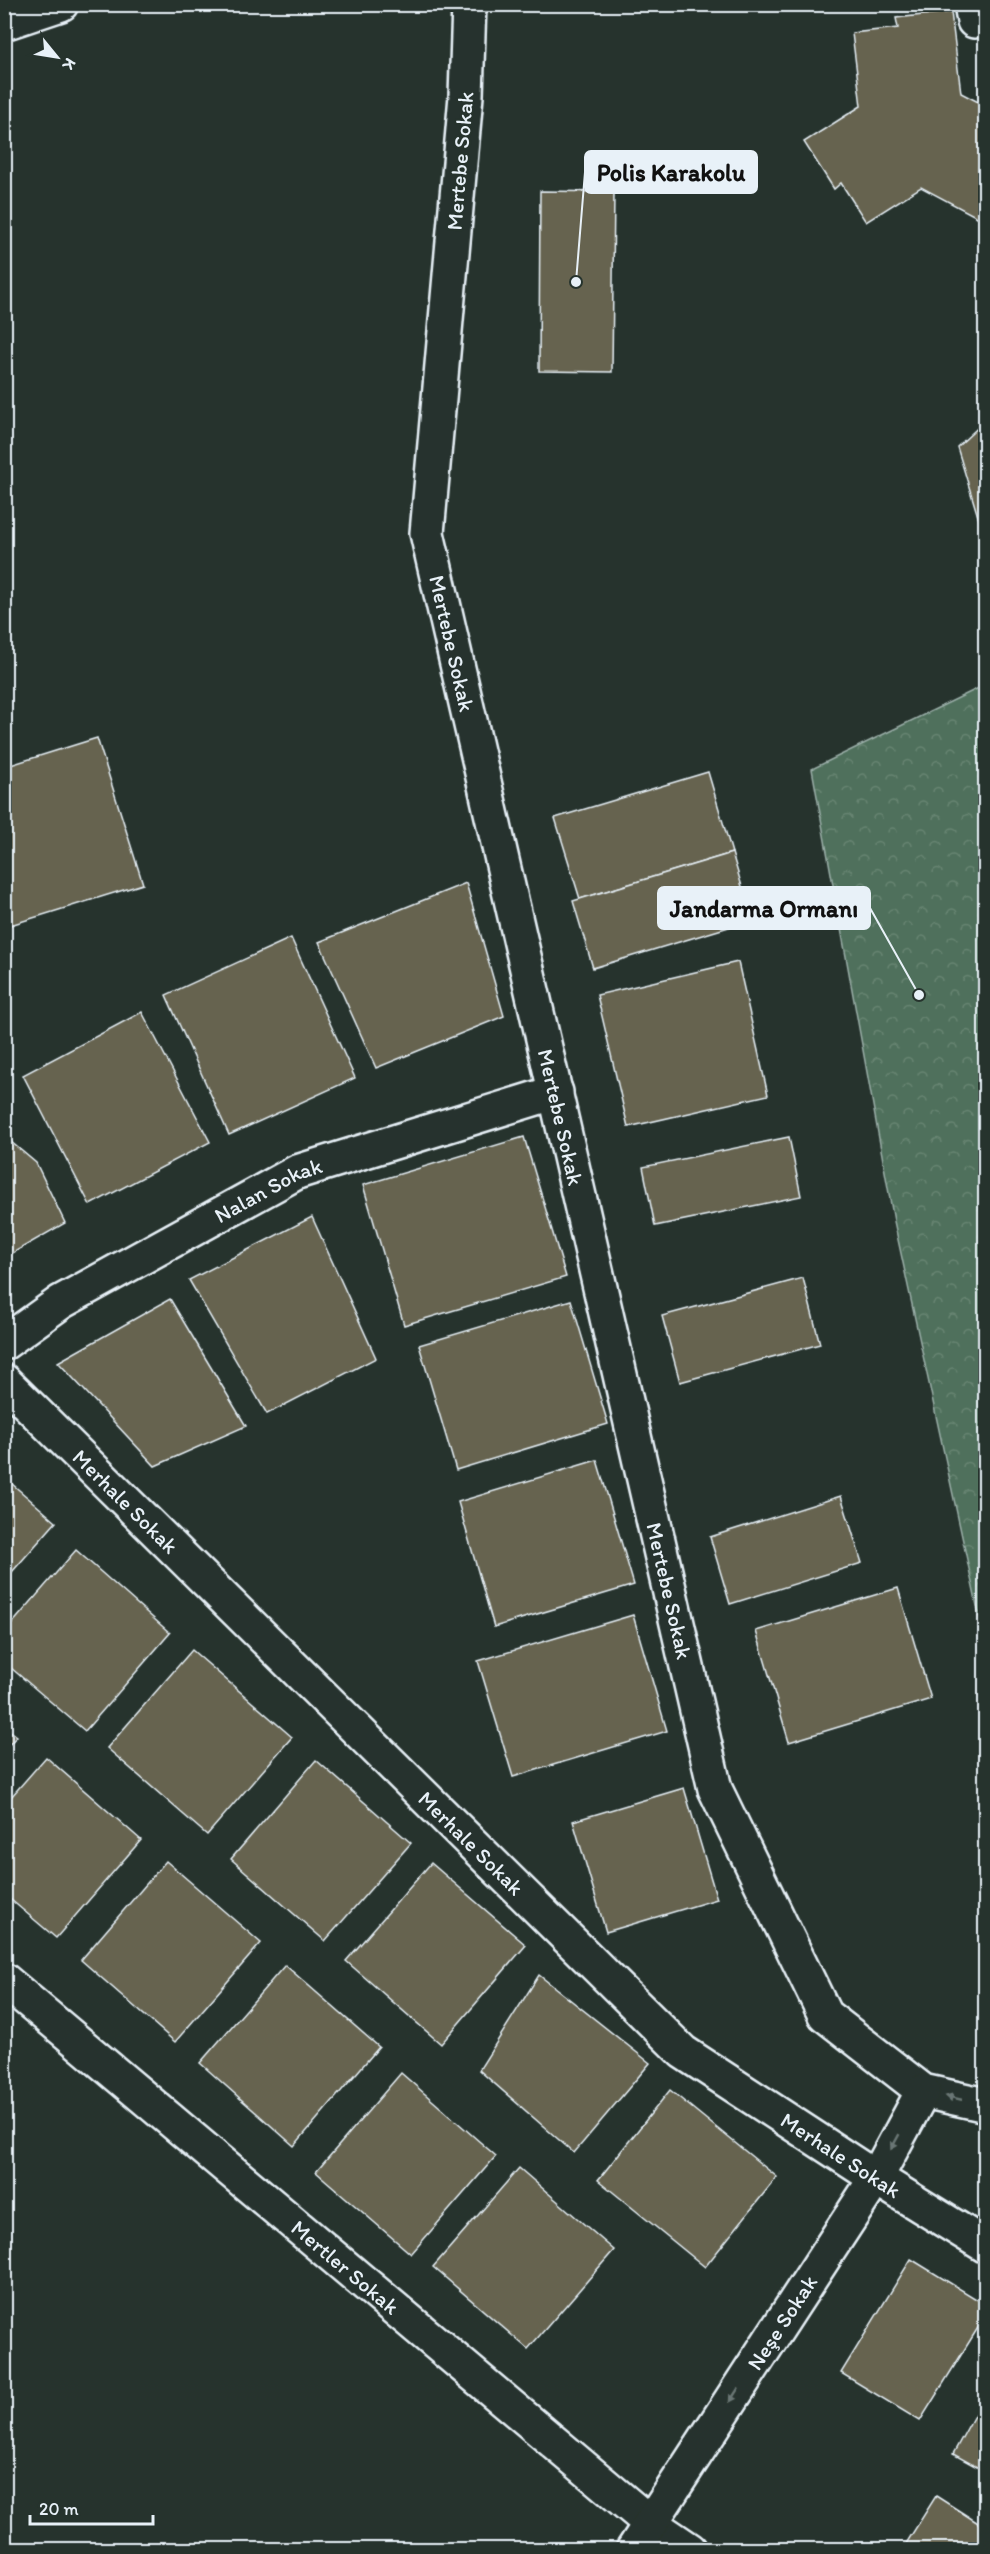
<svg xmlns="http://www.w3.org/2000/svg" width="990" height="2554" viewBox="0 0 990 2554" font-family="Itim,sans-serif">
<style>
.forest{fill:url(#forest-crowns);stroke:#9cb0aa;stroke-width:1.5}
.building{fill:#666450;stroke:#e8f1f8;stroke-width:1.5}
.lines{fill:none;stroke-linecap:round;stroke-linejoin:round}
.minor-casing{stroke:#e8f1f8;stroke-width:38}
.major-casing{stroke:#e8f1f8;stroke-width:38}
.minor{stroke:#26332d;stroke-width:33}
.major{stroke:#26332d;stroke-width:33}
.oneway{fill:#6a7674}
.labels{text-anchor:middle;dominant-baseline:central;stroke-width:4.5;stroke-linejoin:round;paint-order:stroke}
.street-label{font-size:22px;fill:#e8f1f8;stroke:#26332d}
.leader{fill:none;stroke:#e8f1f8;stroke-width:2}
.callout-dot{fill:#e8f1f8;stroke:#26332d;stroke-width:2}
.callout{fill:#e8f1f8;stroke:#e8f1f8;stroke-width:2}
.callout-label{font-size:24px;text-anchor:middle;font-weight:bold;fill:#111}
</style>
<defs>
<pattern id="forest-crowns" width="20" height="18" patternUnits="userSpaceOnUse" patternTransform="scale(1.5)"><rect width="20" height="18" fill="#4f705b"/><path d="M2 6a3 3 0 1 1 6 0M12 15a3 3 0 1 1 6 0" fill="none" stroke="#688573"/></pattern>
</defs>
<rect width="100%" height="100%" fill="#26332d"/>
<filter id="ink" filterUnits="userSpaceOnUse"><feTurbulence type="fractalNoise" baseFrequency=".0167" numOctaves="2"/><feDisplacementMap in="SourceGraphic" scale="12" xChannelSelector="R" yChannelSelector="G"/><feConvolveMatrix kernelMatrix="1 2 1 2 8 2 1 2 1" color-interpolation-filters="sRGB"/></filter>
<g filter="url(#ink)">
<path class="forest" d="M985 685V1643L894 1221 812 769Z"/>
<g class="building">
<path d="M951 12 961 93 986 106V207L979 218 921 187 866 222 841 183 834 189 804 142 861 106 852 33 898 28 896 18Z"/>
<path d="M540 191 614 192 612 372 539 371Z"/>
<path d="M986 420V543L957 447Z"/>
<path d="M97 738 143 884 4 927V767Z"/>
<path d="M708 772 732 853 580 899 555 818Z"/>
<path d="M732 853 752 920 593 968 573 901Z"/>
<path d="M466 883 504 1016 376 1068 319 942Z"/>
<path d="M291 938 355 1078 229 1135 166 995Z"/>
<path d="M738 962 768 1095 628 1127 597 995Z"/>
<path d="M142 1012 210 1142 90 1205 23 1075Z"/>
<path d="M4 1136 36 1163 65 1223 4 1258Z"/>
<path d="M524 1137 566 1277 404 1325 363 1185Z"/>
<path d="M789 1137 801 1196 655 1226 643 1167Z"/>
<path d="M312 1217 376 1358 267 1414 189 1280Z"/>
<path d="M803 1278 820 1344 680 1382 662 1316Z"/>
<path d="M170 1299 246 1426 155 1466 58 1362Z"/>
<path d="M571 1300 608 1424 456 1470 419 1345Z"/>
<path d="M597 1460 634 1585 494 1627 458 1502Z"/>
<path d="M4 1477 56 1522 4 1581Z"/>
<path d="M841 1496 862 1563 730 1604 710 1537Z"/>
<path d="M76 1550 170 1633 85 1731 4 1662V1633Z"/>
<path d="M898 1588 931 1699 789 1742 756 1631Z"/>
<path d="M633 1615 667 1731 513 1777 478 1661Z"/>
<path d="M192 1650 292 1737 207 1835 107 1748Z"/>
<path d="M4 1726 17 1736 4 1750Z"/>
<path d="M46 1757 141 1840 56 1938 4 1894V1805Z"/>
<path d="M316 1760 411 1843 325 1941 231 1859Z"/>
<path d="M684 1788 717 1899 606 1932 573 1821Z"/>
<path d="M166 1861 261 1943 175 2042 81 1960Z"/>
<path d="M431 1863 526 1945 441 2044 346 1961Z"/>
<path d="M285 1965 379 2047 294 2146 200 2063Z"/>
<path d="M539 1975 650 2063 574 2153 479 2070Z"/>
<path d="M401 2073 496 2156 411 2254 316 2172Z"/>
<path d="M670 2090 777 2177 705 2267 598 2180Z"/>
<path d="M519 2168 614 2250 528 2349 433 2267Z"/>
<path d="M911 2259 986 2305V2315L920 2421 841 2373Z"/>
<path d="M986 2394V2472L953 2454Z"/>
<path d="M936 2496 986 2528V2550H902Z"/>
</g>
<g class="lines">
<defs>
<g id="minor">
<path id="s1" d="M469 4 466 96 427 533 715 1789 825 2015 923 2091 986 2105"/>
<path d="M971 4 974 21"/>
<path id="s2" d="M4 1343 61 1302 297 1172 556 1092"/>
<path id="s3" d="M4 1381 683 2052 876 2178 986 2246"/>
<path id="s4" d="M4 1980 650 2523 690 2550"/>
<path id="s5" d="M633 2550 876 2178 923 2091"/>
</g>
<path id="major" d="M4 23 61 4"/>
</defs>
<use href="#minor" class="minor-casing"/>
<use href="#major" class="major-casing"/>
<use href="#minor" class="minor"/>
<use href="#major" class="major"/>
</g>
<defs><path id="oneway-solid" d="M-6-.8H1V-3.2L6.5 0L1 3.2V.8H-6Z" transform="scale(1.5)"/></defs>
<g class="oneway">
<use href="#oneway-solid" transform="translate(954 2098) rotate(-167)"/>
<use href="#oneway-solid" transform="translate(895 2142) rotate(119)"/>
<use href="#oneway-solid" transform="translate(734 2395) rotate(123)"/>
</g>
</g>
<g class="labels">
<g class="street-label">
<text transform="translate(460 161) rotate(-85)">Mertebe Sokak</text>
<text stroke="none"><textPath href="#s1" startOffset="644">Mertebe Sokak</textPath></text>
<text stroke="none"><textPath href="#s1" startOffset="1130">Mertebe Sokak</textPath></text>
<text stroke="none"><textPath href="#s2" startOffset="306">Nalan Sokak</textPath></text>
<text stroke="none"><textPath href="#s3" startOffset="171">Merhale Sokak</textPath></text>
<text stroke="none"><textPath href="#s1" startOffset="1616">Mertebe Sokak</textPath></text>
<text stroke="none"><textPath href="#s3" startOffset="657">Merhale Sokak</textPath></text>
<text stroke="none"><textPath href="#s3" startOffset="1143">Merhale Sokak</textPath></text>
<text stroke="none"><textPath href="#s4" startOffset="446">Mertler Sokak</textPath></text>
<text stroke="none"><textPath href="#s5" startOffset="272">Neşe Sokak</textPath></text>
</g>
</g>
<path class="leader" d="M576 282L585 172M919 995L870 908"/>
<g class="callout-dot">
<circle cx="576" cy="282" r="6"/>
<circle cx="919" cy="995" r="6"/>
</g>
<g class="callout">
<rect x="585" y="151" width="172" height="42" rx="6"/>
<rect x="658" y="887" width="212" height="42" rx="6"/>
</g>
<g class="callout-label">
<text x="671" y="181">Polis Karakolu</text>
<text x="764" y="917">Jandarma Ormanı</text>
</g>
<rect width="990" height="2554" fill="none" stroke="#26332d" stroke-width="24"/>
<rect x="12" y="12" width="966" height="2530" fill="none" stroke="#e8f1f8" stroke-width="2" filter="url(#ink)"/>
<g transform="translate(57 57) rotate(120)" stroke="#26332d" stroke-width="4.5" paint-order="stroke">
<path d="M0-4.5L10 22L0 15L-10 22Z" fill="#e8f1f8"/>
<text y="-9" font-size="16" font-weight="bold" text-anchor="middle" fill="#e8f1f8">K</text>
</g>
<path d="M30 2515v9h123v-9" fill="none" stroke="#e8f1f8" stroke-width="3"/>
<text x="39" y="2515" font-size="18" fill="#e8f1f8" stroke="#26332d" stroke-width="4.5" paint-order="stroke">20 m</text>
</svg>
